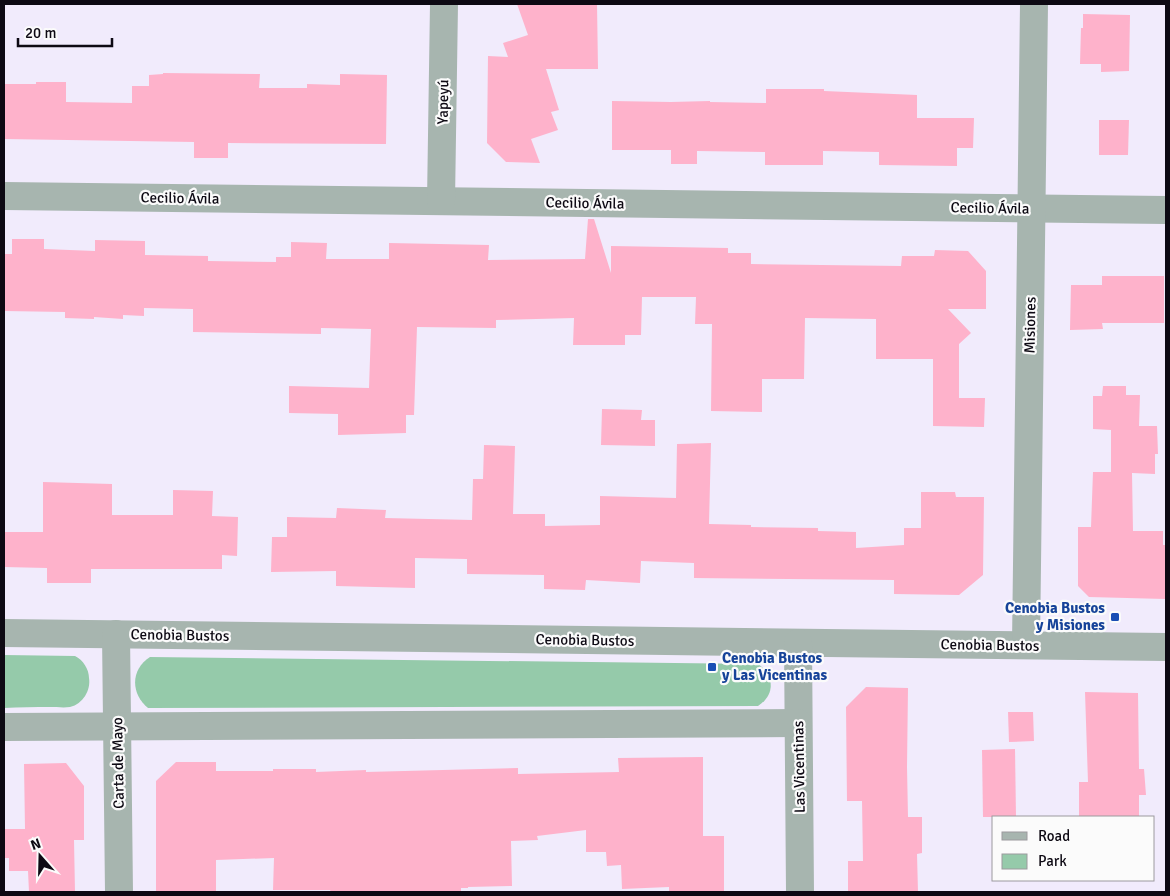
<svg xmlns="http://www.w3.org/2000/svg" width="1170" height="896" viewBox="0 0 1170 896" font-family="Signika,sans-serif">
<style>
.green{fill:#95caaa}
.building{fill:#feb2cb}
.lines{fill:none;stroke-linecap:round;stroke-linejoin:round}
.minor{stroke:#a7b5af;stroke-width:28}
.transit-dot{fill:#1a4fb4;stroke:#fbfbfb;stroke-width:2}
.labels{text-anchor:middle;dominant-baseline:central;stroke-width:4.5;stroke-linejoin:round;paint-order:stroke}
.street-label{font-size:15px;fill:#0d0913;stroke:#fbfbfb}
.transit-label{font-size:15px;font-weight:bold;fill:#164399;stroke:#fbfbfb;text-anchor:end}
</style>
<rect width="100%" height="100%" fill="#f1ebfc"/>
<g class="green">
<path d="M4 655 75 656C83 660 89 669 89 678 91 690 83 704 70 707 64 708 56 707 50 707 35 707 19 707 4 708Z"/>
<path d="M150 657 758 664C775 676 775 695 758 706L148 708C130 693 131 669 150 657Z"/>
</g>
<g class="building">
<path d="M517 4H597L598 69H546L559 110 551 112 558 130 531 139 540 163 506 162 487 143 488 56 508 57 503 43 528 35Z"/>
<path d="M1083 14 1130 15 1129 71 1101 72V64H1080L1081 28H1083Z"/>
<path d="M163 73 260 74 259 88H307V84L340 85V74L387 75 386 144 228 143V158H194V142L4 139V84H36V82H66V102L132 103V86H149V75L163 74Z"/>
<path d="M766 89H824V91L917 95V118H974L973 148H957V166L879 165V152L823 151V165H765V152L697 151V164H671V150H612V101L671 102 710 101V102L766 103Z"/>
<path d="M1099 120H1129L1128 155H1099Z"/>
<path d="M588 219H594L611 273V246L728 248V253H751V264L901 266 902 256H934L935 250 968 251 986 271V309H948L971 333 959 344V398H985L984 427 933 426V359H876V319L805 318 804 379H762V412L711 411 712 324H695L696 297H642L641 335H625V345H573L574 318 496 320V328L417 327 414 415H406V433L338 435V414L289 413V386L369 388 371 329 321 328V334L193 332V309L144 308V316L123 315V319L94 317V319L65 318V312L4 311V254H12V239H44V249L95 251V240L145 241V255L208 256V261L276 262V257H291V242L327 243 326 259H389V243L489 245 488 260 585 259Z"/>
<path d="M1102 276H1164V323H1102L1103 329 1070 330 1071 285H1102Z"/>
<path d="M1103 386H1126V395H1140L1139 426H1157L1158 454H1155V474L1132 473 1133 531H1163V545H1166L1165 599 1089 597 1078 586V527H1091L1093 472H1111V430L1093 429V396H1102Z"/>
<path d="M602 409 642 410 641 420H655V446L601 445Z"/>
<path d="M711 443 709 524 751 525V527L818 528V531L856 532V548L904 545V528H921V492H955L956 497H984L983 575 959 595 894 594V580L694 578V563L641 561 640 583 586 580 585 590 544 589V575L467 574V559L415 558V588L336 586V571L271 572 272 537H287V517L336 518 337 508 386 510 385 518 472 520 473 479H483L484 445 515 446 513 514H545V526L600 525V496L676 498 677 444Z"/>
<path d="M43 482 112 484V515H173V490L213 491 212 516 238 517 237 556 222 555V569H91V583H47V568L4 567V532H43Z"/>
<path d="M866 687 908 688 907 767 908 817H922V853L917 854 918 892H848V861H863L862 801H847L846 707Z"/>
<path d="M1085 692 1138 693 1139 769H1144L1146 795H1139V817H1079V782H1088Z"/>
<path d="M1008 712H1033L1034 741 1009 742Z"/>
<path d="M1015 749 1016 817H983L982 750Z"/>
<path d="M703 757V836H724V892H669V887L622 889 621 865 607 866 606 852H586V830L537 836 538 840 511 841 512 886 468 887V888H461V892H331L330 890H273L274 858 216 860V892H156V781L176 762H216V771H273V769H316V772L366 770V772L518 768V774L619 772 618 758Z"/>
<path d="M66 763 84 786V840H74L75 892H29L28 871H9V858H4V829H25L24 764Z"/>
</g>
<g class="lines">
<g class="minor">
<path d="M4 196 1166 210"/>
<path d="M441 201 444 4"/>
<path d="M4 633 1166 647"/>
<path d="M116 634 119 892"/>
<path d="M798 643 800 892"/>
<path d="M1026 645 1034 4"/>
<path d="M4 727 798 723"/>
</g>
</g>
<g class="transit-dot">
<rect x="1110" y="612" width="10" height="10" rx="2.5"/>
<rect x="707" y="662" width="10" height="10" rx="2.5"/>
</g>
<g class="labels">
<g class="street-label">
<text transform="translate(443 102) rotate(-89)">Yapeyú</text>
<text transform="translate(180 198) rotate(1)">Cecilio Ávila</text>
<text transform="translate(585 203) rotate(1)">Cecilio Ávila</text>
<text transform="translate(990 208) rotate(1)">Cecilio Ávila</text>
<text transform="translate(1030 325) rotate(-89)">Misiones</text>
<text transform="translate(180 635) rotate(1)">Cenobia Bustos</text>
<text transform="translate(585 640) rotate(1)">Cenobia Bustos</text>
<text transform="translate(990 645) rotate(1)">Cenobia Bustos</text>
<text transform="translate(118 763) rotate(-91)">Carta de Mayo</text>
<text transform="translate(799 767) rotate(-91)">Las Vicentinas</text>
</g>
<g class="transit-label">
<text x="1105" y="608">Cenobia Bustos<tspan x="1105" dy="17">y Misiones</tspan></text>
<text x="722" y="658" text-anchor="start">Cenobia Bustos<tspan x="722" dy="17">y Las Vicentinas</tspan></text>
</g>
</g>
<rect width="1170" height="896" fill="none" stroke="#0d0913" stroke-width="10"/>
<rect x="992" y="816" width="162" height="65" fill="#fbfbfb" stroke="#9c9a9e"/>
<rect x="1002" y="832" width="25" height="8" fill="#a7b5af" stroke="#9c9a9e"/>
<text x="1038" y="841" font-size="15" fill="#0d0913">Road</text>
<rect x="1002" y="854" width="25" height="15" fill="#95caaa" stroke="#9c9a9e"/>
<text x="1038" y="866" font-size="15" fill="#0d0913">Park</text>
<g transform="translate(40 856) rotate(340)" stroke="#fbfbfb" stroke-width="4" paint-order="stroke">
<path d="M0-4L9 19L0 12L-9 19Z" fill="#0d0913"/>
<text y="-8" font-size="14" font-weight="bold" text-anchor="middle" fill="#0d0913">N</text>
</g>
<path d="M18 38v8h94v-8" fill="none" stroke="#0d0913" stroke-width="2.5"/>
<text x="25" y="38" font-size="15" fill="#0d0913" stroke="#fbfbfb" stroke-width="4" paint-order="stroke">20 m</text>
</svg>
